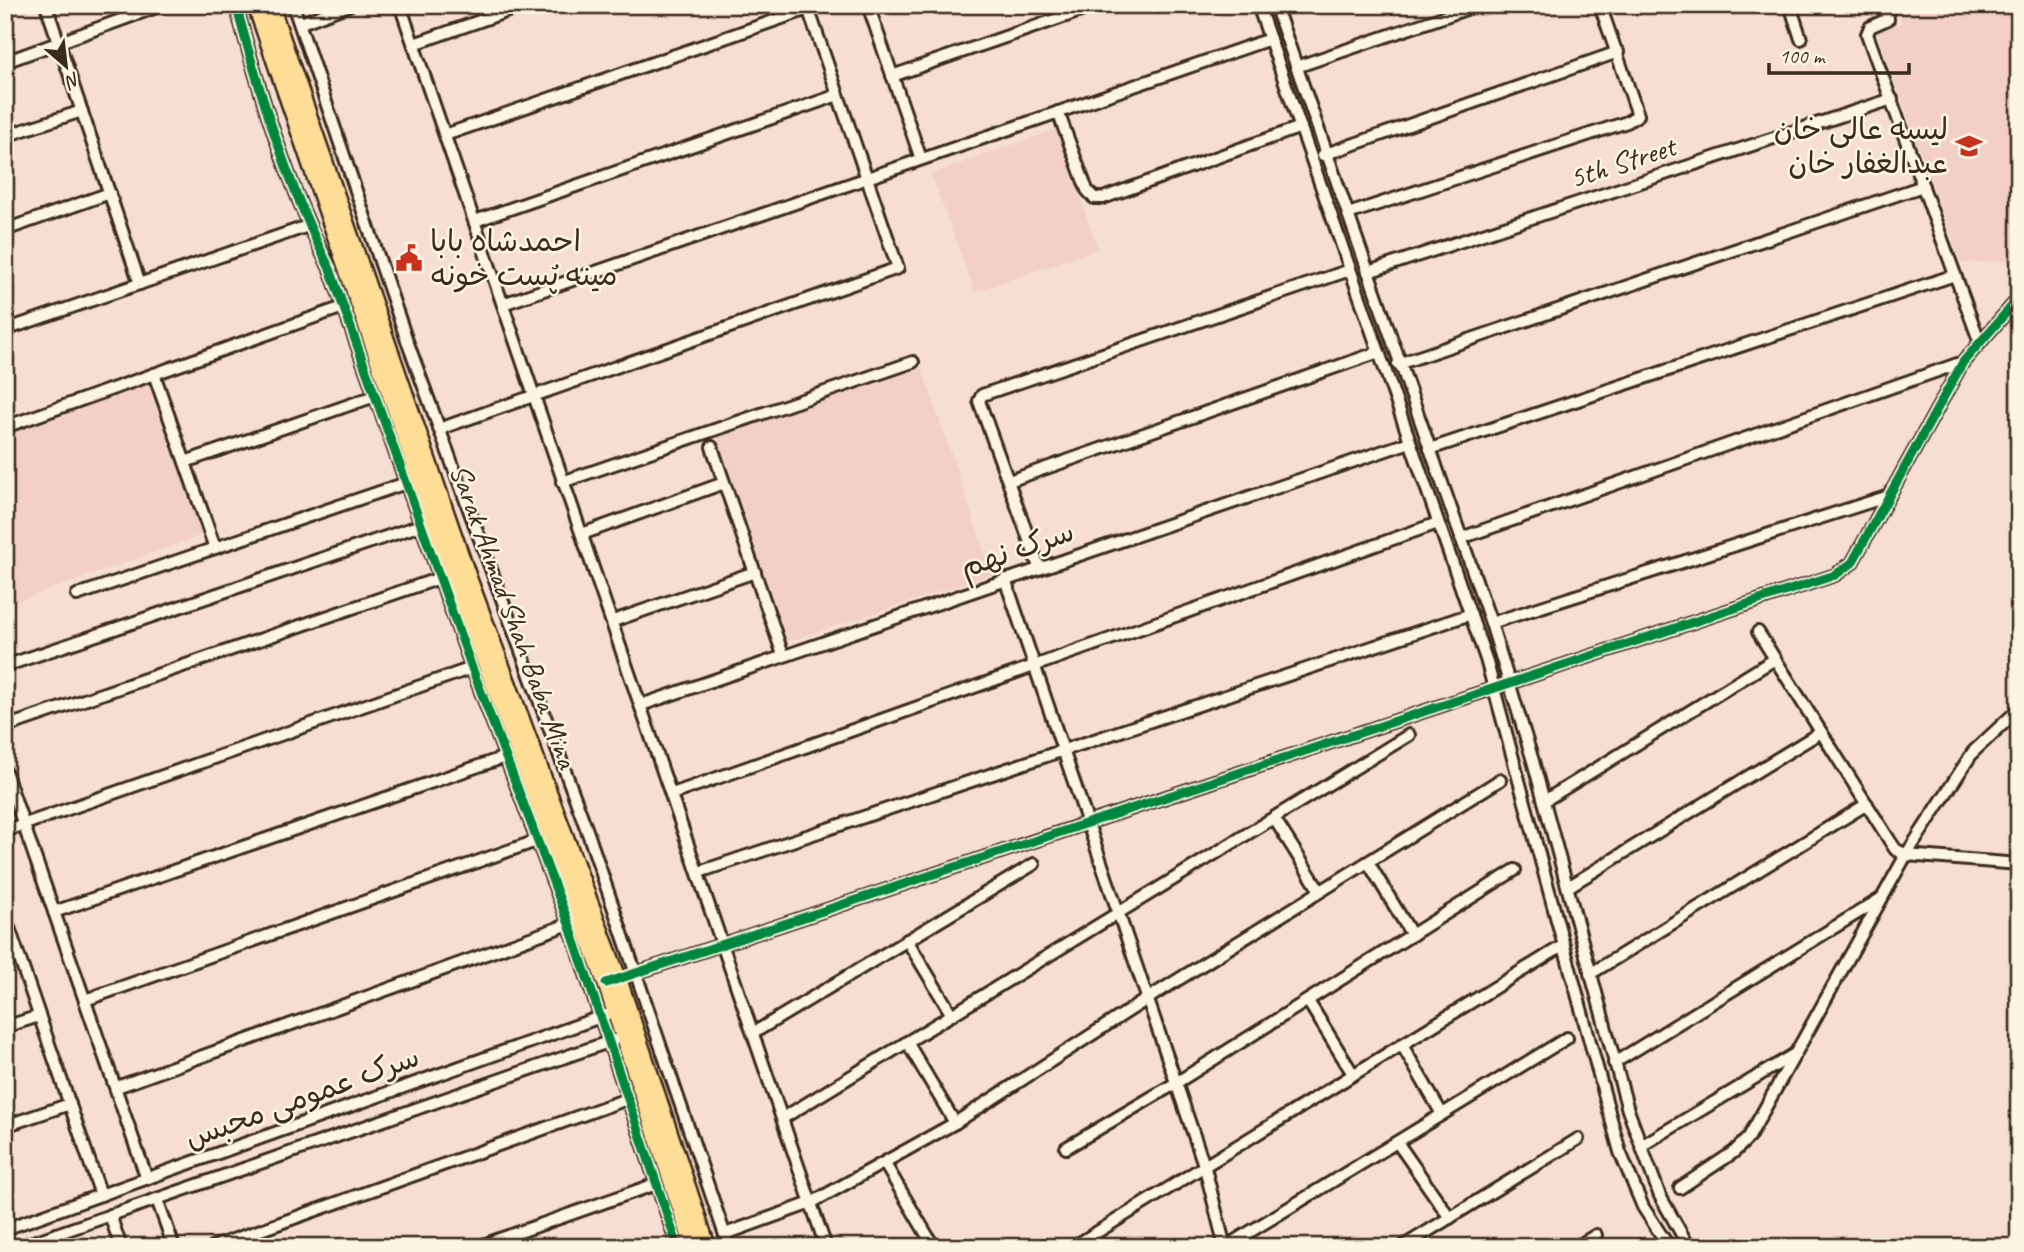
<svg xmlns="http://www.w3.org/2000/svg" width="2024" height="1252" viewBox="0 0 2024 1252" font-family="Caveat,'Playpen Sans Arabic',sans-serif">
<style>
.built{fill:#f2d0c5}
.lines{fill:none;stroke-linecap:round;stroke-linejoin:round}
.minor-casing{stroke:#3b2a1e;stroke-width:16}
.highway-casing{stroke:#3b2a1e;stroke-width:21}
.minor{stroke:#fcf5e5;stroke-width:10}
.highway{stroke:#fedd96;stroke-width:16}
.cycleway-casing{stroke:#fcf5e5;stroke-width:13}
.cycleway{stroke:#00873e;stroke-width:9}
.labels{text-anchor:middle;dominant-baseline:central;stroke-width:5;stroke-linejoin:round;paint-order:stroke}
.poi-label{font-size:30px;fill:#3b2a1e;stroke:#fcf5e5;text-anchor:end}
.street-label{font-size:30px;fill:#3b2a1e;stroke:#fcf5e5}
</style>
<rect width="100%" height="100%" fill="#f6dfd2"/>
<filter id="ink" filterUnits="userSpaceOnUse"><feTurbulence type="fractalNoise" baseFrequency=".0143" numOctaves="2"/><feDisplacementMap in="SourceGraphic" scale="14" xChannelSelector="R" yChannelSelector="G"/><feConvolveMatrix kernelMatrix="1 2 1 2 8 2 1 2 1" color-interpolation-filters="sRGB"/></filter>
<g filter="url(#ink)">
<g class="built">
<path d="M1894 5H2019L2017 261 1961 263 1877 32 1902 23Z"/>
<path d="M1056 129 1098 249 975 292 931 174Z"/>
<path d="M922 368 992 574 788 642 717 436Z"/>
<path d="M147 381 202 535 5 606V432Z"/>
</g>
<g class="lines">
<defs>
<g id="minor">
<path d="M46 5 140 284"/>
<path d="M236 5C260 95 288 186 330 269L472 668 569 924 678 1247"/>
<path d="M293 5 406 338 589 836 729 1247"/>
<path d="M400 5 826 1247"/>
<path d="M868 5 921 159"/>
<path d="M1258 5 1486 659 1620 1152 1643 1207 1669 1247"/>
<path d="M1275 5 1491 623 1533 761 1628 1110 1660 1196 1689 1247"/>
<path d="M1790 5 1801 39"/>
<path d="M1886 5 1888 19 1870 27 1867 34 1980 343"/>
<path d="M301 23 349 5"/>
<path d="M414 44 525 5"/>
<path d="M5 62 162 5"/>
<path d="M1296 67 1478 5"/>
<path d="M892 76 1098 5"/>
<path d="M1058 112 1087 190 1094 198H1103L1301 127"/>
<path d="M445 135 808 9"/>
<path d="M5 136 82 111"/>
<path d="M1323 155 1618 52"/>
<path d="M1348 214 1627 122 1638 115 1600 5"/>
<path d="M475 221 838 95"/>
<path d="M5 230 110 193"/>
<path d="M1368 272 1892 99"/>
<path d="M503 304 1270 39"/>
<path d="M5 330 308 226"/>
<path d="M1398 364 1923 186"/>
<path d="M154 374 215 548"/>
<path d="M5 427 343 307"/>
<path d="M439 429 898 268 807 5"/>
<path d="M712 447 783 655"/>
<path d="M1430 449 1955 275"/>
<path d="M185 462 375 396"/>
<path d="M1009 481 1379 352"/>
<path d="M562 482 913 362"/>
<path d="M582 534 724 483"/>
<path d="M1461 538 1963 362"/>
<path d="M1039 567 979 401 982 395 1350 270"/>
<path d="M1005 579 1205 1168 1225 1247"/>
<path d="M77 595 406 483"/>
<path d="M613 621 755 572"/>
<path d="M1491 623 1889 496"/>
<path d="M1758 632 1895 849 1906 855 2019 864"/>
<path d="M5 666 421 525"/>
<path d="M641 705 1410 442"/>
<path d="M5 727 440 578"/>
<path d="M5 771 147 1179"/>
<path d="M672 794 1438 523"/>
<path d="M1544 801 1775 659"/>
<path d="M1274 818 1320 891"/>
<path d="M5 831 472 668"/>
<path d="M1368 862 1412 935"/>
<path d="M699 872 1471 614"/>
<path d="M1568 887 1821 732"/>
<path d="M54 912 505 757"/>
<path d="M5 916 101 1195"/>
<path d="M907 940 952 1015"/>
<path d="M1590 974 1867 804"/>
<path d="M612 981 1835 575 1852 563 1963 362 2019 298"/>
<path d="M85 1000 539 840"/>
<path d="M1308 1001 1353 1074"/>
<path d="M5 1027 39 1016"/>
<path d="M755 1032 1034 864"/>
<path d="M907 1042 955 1123"/>
<path d="M1402 1045 1442 1114"/>
<path d="M1614 1063 1882 898"/>
<path d="M117 1087 569 924"/>
<path d="M783 1118 1409 735"/>
<path d="M5 1126 70 1104"/>
<path d="M1397 1142 1450 1218"/>
<path d="M1641 1146 1793 1055"/>
<path d="M1066 1148 1176 1083 1515 870"/>
<path d="M885 1164 934 1247"/>
<path d="M1680 1188 1734 1152 1749 1137 1906 855 1973 752 2019 709"/>
<path d="M157 1199 174 1247"/>
<path d="M110 1215 121 1247"/>
<path d="M5 1229 606 1015"/>
<path d="M725 1234 811 1203 955 1123 1147 999 1500 780"/>
<path d="M19 1247 614 1040"/>
<path d="M213 1247 627 1099"/>
<path d="M477 1247 656 1184"/>
<path d="M1073 1247 1564 945"/>
<path d="M1225 1247 1567 1038"/>
<path d="M1402 1247 1578 1139"/>
<path d="M1576 1247 1596 1235"/>
</g>
<g id="highway">
<path d="M256 5 456 583 606 983 694 1247"/>
<path d="M270 5 468 578 618 979 707 1247"/>
</g>
</defs>
<use href="#minor" class="minor-casing"/>
<use href="#highway" class="highway-casing"/>
<use href="#minor" class="minor"/>
<use href="#highway" class="highway"/>
<defs>
<g id="cycleway">
<path d="M236 5C260 95 288 186 330 269L472 668 569 924 678 1247"/>
<path d="M606 983 1835 575 1852 563 1963 362 2019 298"/>
</g>
</defs>
<use href="#cycleway" class="cycleway-casing"/>
<use href="#cycleway" class="cycleway"/>
</g>
</g>
<defs>
<symbol id="school-bare" viewBox="-9 -9 18 18"><path d="M0-5L7-2L0 1L-7-2ZM-4 1L0 2.5L4 1V4Q0 6-4 4Z" fill="#c8321e" stroke="#fcf5e5" stroke-width="2.5" paint-order="stroke"/></symbol>
<symbol id="civic-bare" viewBox="-9 -9 18 18"><path d="M-.6-6.5H3V-4.5H.6V-3L4-1V1h2V6H-6V1h2V-1L-.6-3ZM-1.2 2.5V6h2.4V2.5Z" fill="#c8321e" stroke="#fcf5e5" stroke-width="2.5" paint-order="stroke"/></symbol>
</defs>
<g fill-rule="evenodd">
<use href="#school-bare" x="1950" y="127" width="38" height="38"/>
<use href="#civic-bare" x="390" y="239" width="38" height="38"/>
</g>
<g class="labels">
<g class="poi-label">
<text x="1948" y="129">لیسه عالی خان<tspan x="1948" dy="34">عبدالغفار خان</tspan></text>
<text x="430" y="241" text-anchor="start">احمدشاه بابا<tspan x="430" dy="34">مینه پُست خونه</tspan></text>
</g>
<g class="street-label">
<text transform="translate(1622 162) rotate(-18)">5th Street</text>
<text transform="translate(1017 549) rotate(-19)">سرک نهم</text>
<text transform="translate(514 616) rotate(70)">Sarak Ahmad Shah Baba Mina</text>
<text transform="translate(302 1097) rotate(-20)">سرک عمومی محبس</text>
</g>
</g>
<rect width="2024" height="1252" fill="none" stroke="#fcf5e5" stroke-width="28"/>
<rect x="14" y="14" width="1996" height="1224" fill="none" stroke="#3b2a1e" stroke-width="2.5" filter="url(#ink)"/>
<g transform="translate(66 66) rotate(152)" stroke="#fcf5e5" stroke-width="5" paint-order="stroke">
<path d="M0-5L12 26L0 18L-12 26Z" fill="#3b2a1e"/>
<text y="-10" font-size="19" font-weight="bold" text-anchor="middle" fill="#3b2a1e">N</text>
</g>
<path d="M1769 63v10h140v-10" fill="none" stroke="#3b2a1e" stroke-width="3.5"/>
<text x="1779" y="63" font-size="21" fill="#3b2a1e" stroke="#fcf5e5" stroke-width="5" paint-order="stroke">100 m</text>
</svg>
